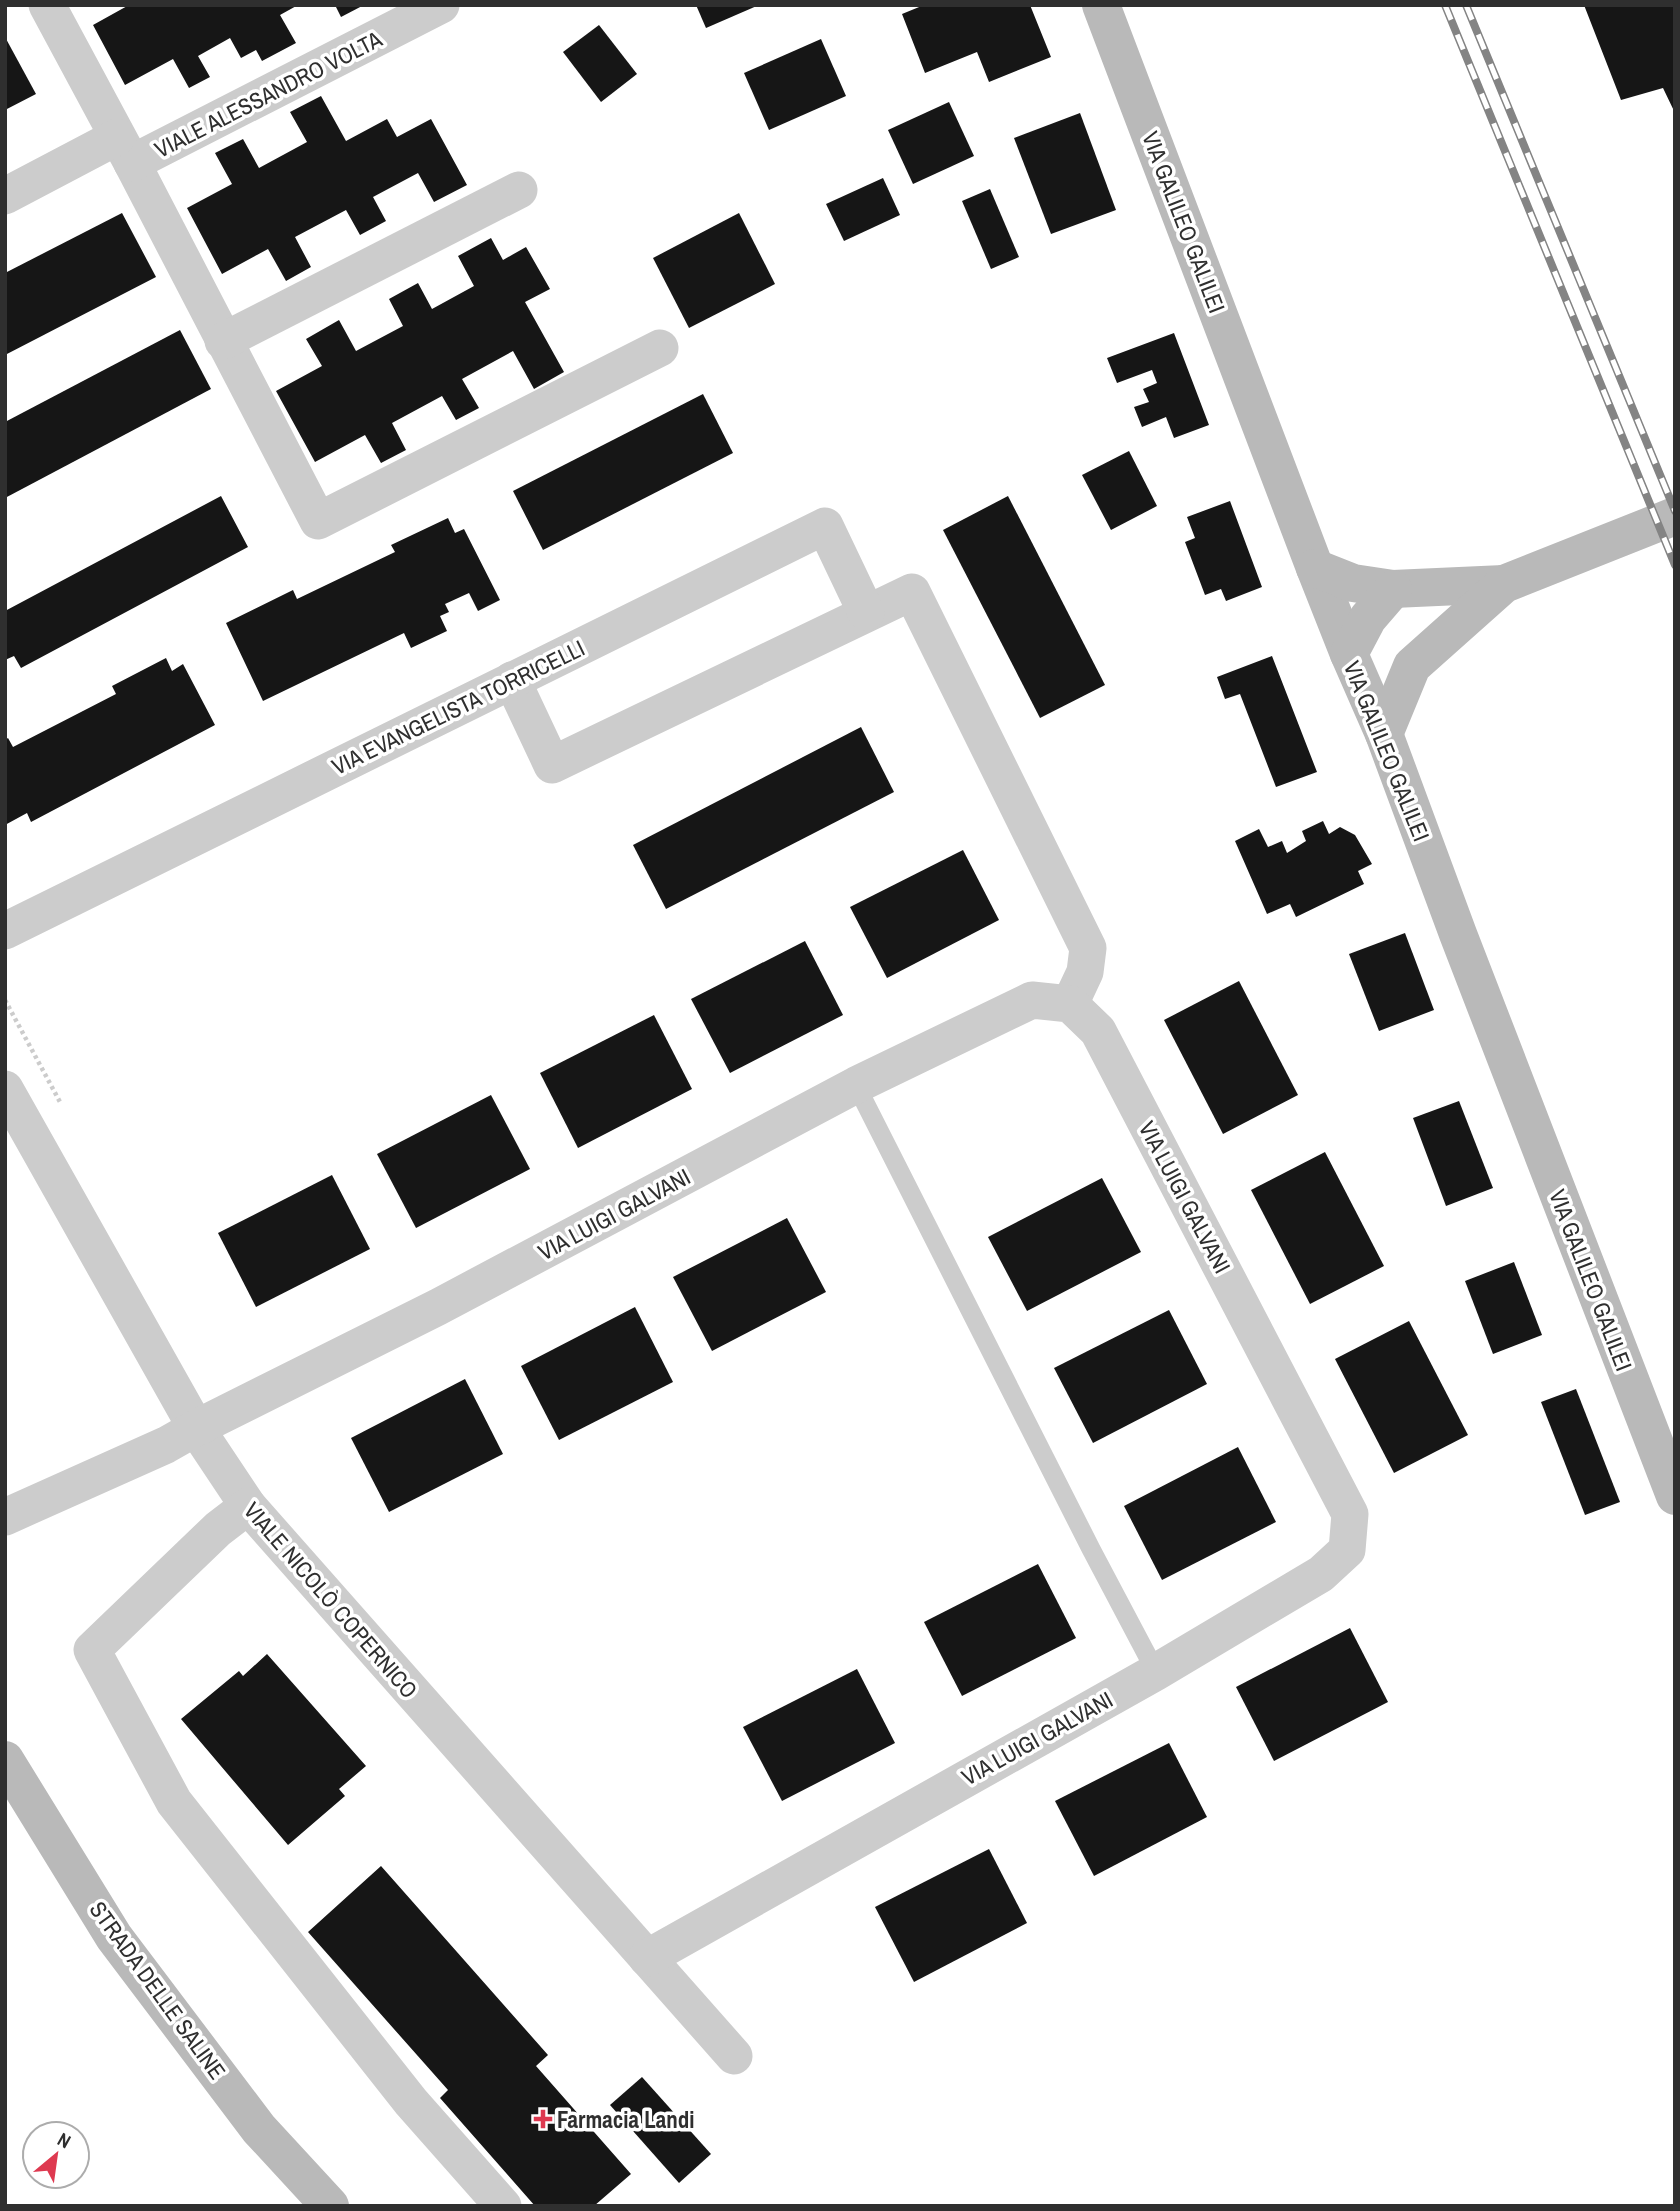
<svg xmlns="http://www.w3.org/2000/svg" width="1680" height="2211" viewBox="0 0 1680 2211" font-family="'Archivo Narrow',sans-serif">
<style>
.building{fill:#161616}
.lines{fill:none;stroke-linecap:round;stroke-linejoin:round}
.path{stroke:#ccc;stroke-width:4.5;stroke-dasharray:3.5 3.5;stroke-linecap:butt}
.lane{stroke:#ccc;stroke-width:19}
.street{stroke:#ccc;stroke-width:37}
.secondary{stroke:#b9b9b9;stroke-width:38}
.rail-casing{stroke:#848484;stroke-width:8}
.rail{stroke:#fff;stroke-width:5;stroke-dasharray:16;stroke-linecap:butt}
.poi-dot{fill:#de3950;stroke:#fff;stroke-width:2.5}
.labels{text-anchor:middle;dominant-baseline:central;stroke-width:7;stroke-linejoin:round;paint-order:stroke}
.street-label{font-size:23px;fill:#2f2f2f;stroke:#fff}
.poi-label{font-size:23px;font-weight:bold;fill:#2f2f2f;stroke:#fff;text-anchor:start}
</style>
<rect width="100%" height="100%" fill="#fff"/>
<g class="building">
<path d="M129 5H298L280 15 296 43 262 61 256 50 241 58 230 38 198 56 210 77 189 88 173 59 125 85 93 25Z"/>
<path d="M335 5H364L341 17Z"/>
<path d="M696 5H759L706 28Z"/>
<path d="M924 5H1030L1051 57 989 82 977 52 925 73 902 14Z"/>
<path d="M1584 5H1675V113L1663 88 1621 100Z"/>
<path d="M599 25 637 74 601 102 563 52Z"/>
<path d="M5 37 36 94 5 110Z"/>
<path d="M821 39 846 96 769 130 744 73Z"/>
<path d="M321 96 346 141 387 119 397 137 431 119 467 185 434 202 418 173 373 197 386 221 360 235 346 210 295 237 311 267 286 281 268 249 222 274 187 208 232 184 215 153 243 139 259 168 307 142 290 112Z"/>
<path d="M949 102 974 156 913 184 888 130Z"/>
<path d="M1080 113 1116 210 1051 234 1014 138Z"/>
<path d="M883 178 900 215 844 241 826 204Z"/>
<path d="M990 189 1019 257 991 269 962 201Z"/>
<path d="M122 213 156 277 5 355V273Z"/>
<path d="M739 213 775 284 689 328 653 258Z"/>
<path d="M491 238 503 260 526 247 550 289 525 302 564 372 534 389 513 351 462 379 479 408 456 420 442 396 392 423 406 450 381 463 365 435 315 462 276 391 322 366 306 339 339 320 356 351 403 326 389 299 418 283 432 309 474 286 458 256Z"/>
<path d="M180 330 211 389 5 498V422Z"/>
<path d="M1174 333 1209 425 1174 438 1166 417 1142 427 1134 407 1149 402 1143 389 1157 383 1152 370 1117 383 1107 358Z"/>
<path d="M703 394 733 453 543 550 513 491Z"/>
<path d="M1129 451 1157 506 1111 530 1082 475Z"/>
<path d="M221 496 248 547 21 668 14 656 5 660V611Z"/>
<path d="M1008 496 1105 685 1040 718 943 530Z"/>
<path d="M1230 501 1262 587 1226 601 1221 589 1205 595 1185 542 1195 538 1187 517Z"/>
<path d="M448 518 455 533 464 529 500 600 478 611 469 593 445 604 449 612 440 616 447 631 411 648 404 633 263 701 226 623 293 590 297 599 395 552 391 545Z"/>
<path d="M1272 656 1317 772 1276 787 1240 694 1225 699 1217 677Z"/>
<path d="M166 658 172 671 183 664 215 725 31 822 27 813 5 825V740L8 738 13 747 116 694 112 686Z"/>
<path d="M861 727 894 792 666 909 633 845Z"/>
<path d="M1323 821 1329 834 1340 827 1355 835 1372 864 1358 871 1364 884 1296 917 1290 904 1267 914 1235 841 1259 829 1268 847 1282 841 1287 853 1306 841 1302 831Z"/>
<path d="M963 850 999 920 887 978 850 907Z"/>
<path d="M1405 933 1434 1010 1379 1031 1349 954Z"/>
<path d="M805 941 843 1015 730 1073 691 999Z"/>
<path d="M1239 981 1298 1095 1223 1134 1164 1020Z"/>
<path d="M654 1015 692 1089 578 1148 540 1073Z"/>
<path d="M491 1095 530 1169 416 1228 377 1154Z"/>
<path d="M1459 1101 1493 1188 1446 1206 1413 1118Z"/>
<path d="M1325 1152 1384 1266 1310 1304 1251 1190Z"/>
<path d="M332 1175 370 1249 256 1307 218 1233Z"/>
<path d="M1102 1178 1141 1252 1027 1311 988 1237Z"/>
<path d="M787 1218 826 1292 712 1351 673 1277Z"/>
<path d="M1514 1262 1542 1335 1493 1354 1465 1281Z"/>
<path d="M635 1307 673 1382 559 1440 521 1366Z"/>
<path d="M1169 1310 1207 1384 1093 1443 1054 1368Z"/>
<path d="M1409 1321 1468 1435 1394 1473 1335 1359Z"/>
<path d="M465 1379 503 1454 389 1512 351 1438Z"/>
<path d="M1576 1389 1620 1502 1585 1515 1541 1402Z"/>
<path d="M1238 1447 1276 1522 1162 1580 1124 1506Z"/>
<path d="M1038 1564 1076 1638 962 1696 924 1622Z"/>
<path d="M1350 1628 1388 1702 1274 1761 1236 1687Z"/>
<path d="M267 1654 366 1766 339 1789 345 1796 288 1845 181 1719 239 1671 243 1676Z"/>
<path d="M857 1669 895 1743 782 1801 743 1727Z"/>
<path d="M1169 1743 1207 1817 1094 1876 1055 1801Z"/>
<path d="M989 1849 1027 1923 914 1982 875 1907Z"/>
<path d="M381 1866 548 2055 536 2066 631 2174 594 2206H535L440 2098 448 2090 308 1932Z"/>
<path d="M642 2077 711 2154 679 2183 610 2105Z"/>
</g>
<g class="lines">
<path class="path" d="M5 1000 60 1102"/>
<path class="lane" d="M856 1085 1091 1549 1156 1672"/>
<g class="street">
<path d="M47 5 132 163 318 521 660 348"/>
<path d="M132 163 441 5"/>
<path d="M5 196 117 137"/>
<path d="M223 341 519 190"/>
<path d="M512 680 552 765 912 592 1088 948 1085 972 1070 1004"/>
<path d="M5 931 825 526 866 612"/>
<path d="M5 1089 196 1428 248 1506 734 2056"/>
<path d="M248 1506 218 1529 92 1650 174 1802 411 2102 503 2206"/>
<path d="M5 1517 166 1445 196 1428 438 1307 856 1085 1032 1000 1070 1004 1098 1031 1350 1514 1347 1550 1321 1574 1156 1672 647 1958"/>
</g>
<g class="secondary">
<path d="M1101 5 1315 568 1349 654 1384 734 1458 934 1675 1496"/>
<path d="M1315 568 1353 583 1393 589 1504 584"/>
<path d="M1349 654 1368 618 1393 589"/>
<path d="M1384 734 1412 666 1504 584 1675 516"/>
<path d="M5 1760 114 1937 259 2129 330 2206"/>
</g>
<defs>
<g id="rail">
<path d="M1445 5 1675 565"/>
<path d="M1466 5 1675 511"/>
</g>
</defs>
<use href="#rail" class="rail-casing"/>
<use href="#rail" class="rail"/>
</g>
<path class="poi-dot" d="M539.5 2108.5h7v7h7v7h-7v7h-7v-7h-7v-7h7z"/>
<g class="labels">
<g class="street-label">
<text transform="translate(268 94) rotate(-27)">VIALE ALESSANDRO VOLTA</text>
<text transform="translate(1184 222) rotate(69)">VIA GALILEO GALILEI</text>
<text transform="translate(458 707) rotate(-26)">VIA EVANGELISTA TORRICELLI</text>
<text transform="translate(1387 751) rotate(68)">VIA GALILEO GALILEI</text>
<text transform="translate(1185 1197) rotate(62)">VIA LUIGI GALVANI</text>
<text transform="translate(614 1214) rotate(-28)">VIA LUIGI GALVANI</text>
<text transform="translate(1591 1280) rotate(69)">VIA GALILEO GALILEI</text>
<text transform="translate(331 1600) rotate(49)">VIALE NICOLÒ COPERNICO</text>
<text transform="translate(1037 1738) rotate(-29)">VIA LUIGI GALVANI</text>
<text transform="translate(158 1990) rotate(54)">STRADA DELLE SALINE</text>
</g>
<g class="poi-label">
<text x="557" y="2119">Farmacia Landi</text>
</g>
</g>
<rect width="1680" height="2211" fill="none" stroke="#2f2f2f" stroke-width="14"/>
<g transform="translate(56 2155) rotate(29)"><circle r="33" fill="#ffffff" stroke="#acacac" stroke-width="2"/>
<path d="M0-5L12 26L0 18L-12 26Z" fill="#de3950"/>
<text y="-10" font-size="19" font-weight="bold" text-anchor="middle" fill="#2f2f2f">N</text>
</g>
</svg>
